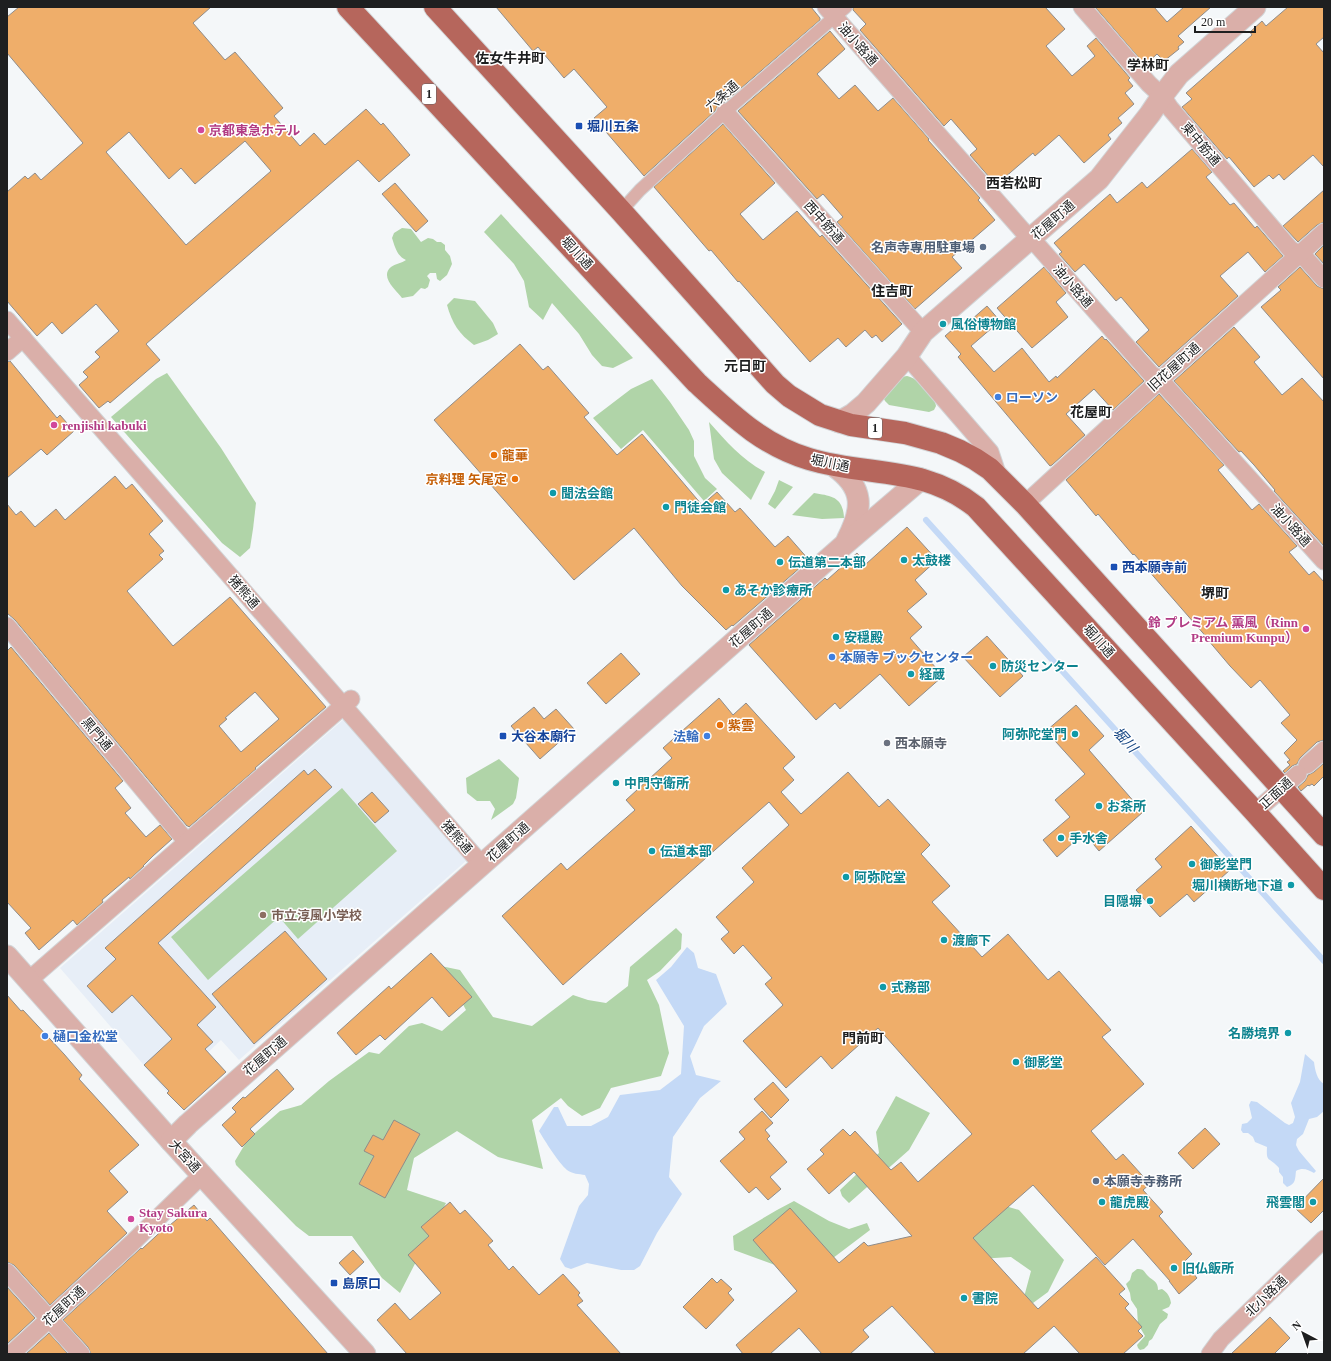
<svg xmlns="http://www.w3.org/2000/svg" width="1331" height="1361" viewBox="0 0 1331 1361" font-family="'Times New Roman','Noto Sans JP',serif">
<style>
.built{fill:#e7eef7}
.green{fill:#b0d4a8}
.water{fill:#c4d9f6}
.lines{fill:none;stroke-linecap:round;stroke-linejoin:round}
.stream{stroke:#c4d9f6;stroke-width:6}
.building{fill:#efae6a;stroke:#8f8c8a;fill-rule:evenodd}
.pedestrian-casing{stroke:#d2d4d6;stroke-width:14}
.minor-casing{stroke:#d2d4d6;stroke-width:19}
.tertiary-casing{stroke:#d2d4d6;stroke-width:23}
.trunk-casing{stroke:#d2d4d6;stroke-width:24}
.pedestrian{stroke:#daafa9;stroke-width:12}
.minor{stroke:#daafa9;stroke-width:17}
.tertiary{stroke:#daafa9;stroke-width:21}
.trunk{stroke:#b6665c;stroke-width:22}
.transit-dot{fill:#1a4fb4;stroke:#fff;stroke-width:1.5}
.hotel-dot{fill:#d1479c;stroke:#fff;stroke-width:1.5}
.service-dot{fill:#5c6f8a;stroke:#fff;stroke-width:1.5}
.culture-dot{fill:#0f9aa8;stroke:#fff;stroke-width:1.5}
.shop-dot{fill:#3f7fe0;stroke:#fff;stroke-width:1.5}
.food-dot{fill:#e8710a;stroke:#fff;stroke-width:1.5}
.worship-dot{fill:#6b7280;stroke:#fff;stroke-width:1.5}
.education-dot{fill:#8d6e63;stroke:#fff;stroke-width:1.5}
.labels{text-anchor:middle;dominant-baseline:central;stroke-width:3;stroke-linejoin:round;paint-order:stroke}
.shield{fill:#fff;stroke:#626263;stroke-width:1}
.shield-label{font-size:12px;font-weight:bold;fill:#1e1f20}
.street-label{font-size:13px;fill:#1e1f20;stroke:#fff}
.transit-label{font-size:13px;font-weight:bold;fill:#164399;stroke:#fff;text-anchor:start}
.hotel-label{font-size:13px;font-weight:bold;fill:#b23c85;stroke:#fff;text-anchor:start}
.service-label{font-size:13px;font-weight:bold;fill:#4e5e75;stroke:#fff;text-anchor:end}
.culture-label{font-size:13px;font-weight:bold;fill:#0d838f;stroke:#fff;text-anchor:start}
.shop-label{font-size:13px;font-weight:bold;fill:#366cbe;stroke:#fff;text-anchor:start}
.food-label{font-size:13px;font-weight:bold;fill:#c56008;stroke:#fff;text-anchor:start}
.worship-label{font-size:13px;font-weight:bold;fill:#5b616d;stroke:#fff;text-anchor:start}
.education-label{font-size:13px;font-weight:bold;fill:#785e54;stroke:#fff;text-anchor:start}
.neighbourhood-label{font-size:14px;font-weight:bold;fill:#1e1f20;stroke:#fff}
.water-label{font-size:14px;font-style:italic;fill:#134482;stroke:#fff}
</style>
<rect width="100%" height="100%" fill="#f4f7f9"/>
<path class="built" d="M344 719 466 861 239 1060 221 1040 167 1092 60 968Z"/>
<g class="green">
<path d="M501 214 633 358 613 368 602 366 592 355 579 334 552 303 543 320 529 307 524 281 514 264 484 232Z"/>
<path d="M402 228 411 229 421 242 428 238 433 239 437 242H441L445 245V250L450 256 452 264 447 275 440 281 437 279 436 273H430L427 276 430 280 428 287 425 289 421 288 413 296 402 298C397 291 379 277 391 267 395 264 402 263 406 260 397 256 395 247 392 238L394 233Z"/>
<path d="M454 298 475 301 493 323 498 334 488 340 474 345C459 334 452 323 447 305Z"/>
<path d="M167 373 221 448 256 503 253 529 250 548 240 557 222 543 111 417 156 379Z"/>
<path d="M907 376C916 377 935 397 936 406L934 410 929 412 889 405 885 401 883 397 901 377Z"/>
<path d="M652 379 670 402 689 430 694 441V456L705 478 717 489 704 501 643 430 621 449 593 418 631 389Z"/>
<path d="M709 422C727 442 741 459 765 472L751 500 722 473 714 459Z"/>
<path d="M779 480 793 487 775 509 768 504 775 491Z"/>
<path d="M814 493C832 496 843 497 844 518L822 519 792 515Z"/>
<path d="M499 759 519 778 516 798 513 804 491 820 495 809 490 801H477L467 793 466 778Z"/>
<path d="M342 788 397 851 298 939 279 917 208 980 171 937Z"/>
<path d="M676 928 682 934 681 949 660 971 647 980 659 1005 669 1053 661 1076 611 1088 600 1108 582 1116 568 1106 561 1098 532 1120 543 1169 498 1157 457 1131 414 1158 407 1190 446 1203 400 1293 382 1278 352 1236H309L296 1226 236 1165 235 1161 248 1139 280 1111 301 1105 329 1081 369 1052 379 1054 409 1026 422 1023 442 1031 466 1010 459 997 436 965 460 970 493 1017 532 1026 573 995 588 1000 606 1003 628 986 630 967Z"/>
<path d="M896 1096 930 1113 909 1150 849 1203 842 1196 840 1190 879 1153 876 1132Z"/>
<path d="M985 1200 1019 1210 1064 1260 1048 1292 1033 1303 1024 1297 1031 1271 1011 1257 978 1259 962 1223Z"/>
<path d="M794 1201 829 1221 849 1229 867 1223 870 1230 808 1277 734 1250 733 1236 777 1210Z"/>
<path d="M1137 1269C1145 1269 1143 1271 1148 1276 1153 1281 1158 1281 1158 1290L1162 1289C1168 1293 1170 1297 1171 1303L1169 1307 1162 1310 1168 1314 1167 1318 1160 1324 1152 1339 1149 1341 1148 1345 1144 1349 1140 1350 1138 1348 1137 1345 1145 1336 1138 1324 1137 1309 1131 1300 1130 1293 1126 1284 1130 1280 1132 1273Z"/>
</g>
<g class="water">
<path d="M687 947 694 953 698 968 716 974 727 1004 704 1026 690 1056 696 1075 721 1081 700 1098 673 1137 669 1177 682 1194 657 1233 640 1266 634 1270H621L587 1263 571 1269 565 1267 560 1259 579 1206 588 1195 589 1184 585 1175C579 1174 572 1174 567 1170 558 1162 545 1141 539 1131L554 1107H558L567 1126H591L608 1117 620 1095 660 1090 681 1074 684 1026 656 980 671 967Z"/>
<path d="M1305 1054 1314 1062C1315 1070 1317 1080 1324 1084V1111L1317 1117 1309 1119 1303 1134 1297 1139 1296 1145 1299 1151 1316 1171 1314 1173C1308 1170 1303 1167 1296 1171 1295 1179 1296 1184 1287 1187L1283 1183V1177L1279 1172V1168C1269 1156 1266 1164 1267 1147L1255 1142 1253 1137 1248 1133H1243L1241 1130 1242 1124 1247 1123 1252 1118 1249 1105 1251 1101 1257 1102 1285 1123 1289 1125 1293 1123 1295 1117 1291 1103 1300 1082Z"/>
</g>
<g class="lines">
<path class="stream" d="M926 520 1324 961"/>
</g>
<g class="building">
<path d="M19 7H211L193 23 225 60 235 52 283 108 274 116 300 146 314 133 325 145 366 109 381 125 383 123 410 155 379 182 358 160 146 344 160 360 110 403 108 401 99 408 79 385 88 377 83 372 100 357 95 352 119 331 96 304 62 334 52 322 37 336 7 301V192L25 176 28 179 35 173 41 180 83 143 7 53V17ZM129 132 169 179 181 168 195 184 245 141 271 171 186 245 106 152Z"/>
<path d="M496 7H811L820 18V20L725 102 718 105 715 111 644 176 594 118 607 107 574 69 564 78 538 47 533 51Z"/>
<path d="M853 7H1045L1065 29 1046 46 1072 76 1095 56 1087 46 1096 38 1130 78 1128 80 1133 86 1125 93 1134 104 1118 118 1122 123 1108 135 1111 139 1084 163 1059 135 1035 156 1033 153 996 185 970 155 977 149 951 119 944 126 860 30 866 24 853 10Z"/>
<path d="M1095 7H1154L1167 22 1184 7H1211L1178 36 1184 42 1178 47 1179 49 1164 61 1157 54 1145 65Z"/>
<path d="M1288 7H1324V37L1316 44 1324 53V167L1313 155 1284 180 1279 174 1273 179 1269 175 1254 187 1229 157 1227 159 1182 107 1192 99 1186 93 1252 35 1250 32 1262 21 1266 26Z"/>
<path d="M830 31 845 49 817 74 839 99 855 85 878 111 893 98 929 139 928 140 980 198 978 200 995 220 952 257 962 268 915 309 837 222 843 217 823 194 817 199 738 111Z"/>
<path d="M723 124 775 183 740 214 763 240 797 211 820 237 822 235 902 324 882 342 876 335 872 338 865 330 846 347 838 338 810 362 739 281 738 282 711 250 709 251 654 187Z"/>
<path d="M1192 149 1212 172 1206 177 1230 205 1234 203 1255 228 1257 226 1283 256 1265 272 1248 252 1220 276 1238 296 1159 367 1136 342 1149 330 1121 297 1116 301 1084 264 1075 272 1059 254 1062 252 1054 243 1110 194 1117 203 1142 182 1147 188Z"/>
<path d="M395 183 428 221 416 232 382 194Z"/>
<path d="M1324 190V222L1317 225 1298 242 1283 226Z"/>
<path d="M1324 245V264L1315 254Z"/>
<path d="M1044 267 1066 293 1056 302 1068 317 1032 348 997 308Z"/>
<path d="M1300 267 1317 286 1324 289V379L1261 307 1281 290 1278 287Z"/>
<path d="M987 306 1000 321 971 346 994 372 1022 348 1049 382 1056 376 1057 378 1102 336 1105 340 1106 339 1144 381 1113 410 1094 389 1066 414 1085 435 1052 465 1050 466 958 357 961 354 945 336 960 323 963 327Z"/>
<path d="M1234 327 1260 357 1254 362 1282 395 1302 378 1324 402V546L1274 491 1275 490 1254 465 1241 451 1239 452 1174 381Z"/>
<path d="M520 344 543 370 548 366 589 413 584 417 617 455 642 434 702 505 717 492 735 512 740 508 775 547 788 536 809 560 733 626 732 625 726 630 682 586 634 528 574 580 434 420Z"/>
<path d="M10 361 57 418 60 415 74 431 47 455 41 449 7 478V362Z"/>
<path d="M1159 394 1224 465 1218 470 1252 510 1259 504 1297 546 1289 552 1309 575 1314 571 1324 582V740L1317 742 1300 758 1297 764 1292 766 1285 773 1283 771 1290 765 1287 762 1290 760 1284 753 1297 740 1281 723 1290 715 1260 680 1251 688 1230 666 1208 640H1209L1134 554 1133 555 1098 514 1096 516 1066 480Z"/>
<path d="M115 476 126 489 132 484 163 521 149 534 164 551 159 555 163 559 127 591 173 646 230 597 326 707 255 768 256 769 189 827 188 826H187L15 620 7 613V504L16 515 21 511 35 527 56 509 65 520ZM255 692 279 719 241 752 219 726 227 719 225 718Z"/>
<path d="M907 527 937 560 915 580 927 594 907 611 922 627 910 638 943 676 909 706 880 674 840 709 835 703 816 720 749 645 825 578 827 580 857 553 866 564Z"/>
<path d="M987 636 1023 676 1000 697 963 657Z"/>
<path d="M11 647 123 781 115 788 131 808 125 813 146 837 160 825 172 839 153 856 143 866H144L130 879 129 877 102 900 103 902 77 925 73 920 39 950 25 933 31 928 7 902V651Z"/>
<path d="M621 653 640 674 606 704 587 683Z"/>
<path d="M719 698 733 715 746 703 795 757 783 768 794 780 781 792 801 814 848 772 879 807 888 799 930 845 921 854 950 886 932 902 982 957 1008 934 1048 980 1059 971 1111 1030 1102 1037 1144 1084 1091 1131 1116 1160 1123 1154 1150 1184 1143 1190 1163 1212 1159 1216 1192 1254 1184 1262 1197 1278 1179 1294 1169 1281H1170L1133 1239 1105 1265 1033 1185 973 1238 1038 1309 1096 1257 1125 1289 1119 1294 1129 1304 1125 1308 1142 1327 1138 1331 1143 1336 1123 1354H1080L1054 1326 1023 1354H936L892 1306 863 1330 869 1337 850 1354H822L799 1328 770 1354H743L736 1345 797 1291 753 1240 790 1208 839 1263 864 1242 868 1246 912 1236 854 1172 829 1194 807 1169 824 1154 820 1150 843 1129 850 1136 855 1131 891 1170 901 1162 918 1182 972 1134 878 1028 832 1069 821 1056 786 1088 743 1041 783 1005 765 984 772 978 743 945 734 954 721 939 729 932 716 917 754 882 742 868 789 825 769 802 563 985 502 916 561 863 567 870 635 810 626 800 672 758 663 748Z"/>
<path d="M1076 705 1104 736 1089 750 1143 812 1099 851 1084 833 1057 857 1043 840 1070 817 1055 800 1085 774 1046 731Z"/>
<path d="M534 707 544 719 556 709 574 729 540 759 511 726Z"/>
<path d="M1324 763V776L1314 786 1312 784 1309 786 1308 785 1301 791 1298 787 1305 781 1308 775 1314 772Z"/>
<path d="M315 769 332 787 158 943 216 1007 197 1025 213 1042 205 1049 226 1072 184 1110 167 1093 169 1091 144 1065 172 1039 132 995 112 1013 87 986 116 959 105 948 304 770 308 775Z"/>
<path d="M372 792 389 811 375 823 358 804Z"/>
<path d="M1191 826 1230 870 1194 902 1187 894 1160 917 1136 890 1162 867 1155 859Z"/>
<path d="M285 931 327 979 254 1044 212 994Z"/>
<path d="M431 953 472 997 449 1017 432 997 385 1040 380 1035 356 1055 337 1033 389 986 391 989Z"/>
<path d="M7 995 21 1011 23 1010 64 1054 82 1075 79 1079 139 1145 109 1171 128 1192 107 1211 127 1233 50 1305 14 1265 7 1262Z"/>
<path d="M277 1069 294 1089 250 1129 255 1134 242 1147 222 1125 236 1112 232 1108 243 1097 245 1098Z"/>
<path d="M773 1082 789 1100 771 1118 754 1099Z"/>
<path d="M762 1111 773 1123 765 1130 770 1136 767 1139 787 1162 770 1177 781 1189 768 1200 756 1187 749 1193 720 1161 745 1139 739 1132Z"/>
<path d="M394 1120 420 1134 385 1198 359 1184 374 1156 364 1151 373 1135 383 1140Z"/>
<path d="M1205 1128 1220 1144 1193 1169 1178 1153Z"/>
<path d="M1324 1178V1210L1311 1223 1295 1208Z"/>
<path d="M450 1202 460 1214 465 1210 493 1241 488 1245 509 1270 513 1266 539 1295 563 1274 580 1293 578 1295 583 1301 577 1305 621 1354H407L377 1320 395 1303 410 1320 441 1293 408 1255 429 1236 421 1227Z"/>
<path d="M194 1205 207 1221 210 1218 328 1354H91L88 1347 63 1320 141 1248 142 1249 169 1224 170 1225Z"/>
<path d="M353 1250 364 1262 350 1275 339 1263Z"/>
<path d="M712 1278 717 1283 721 1279 732 1289 728 1293 734 1300 706 1329 683 1307Z"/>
<path d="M7 1287 35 1318 7 1344Z"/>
<path d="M1270 1317 1290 1338 1274 1354H1231Z"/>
<path d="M49 1333 68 1354H26Z"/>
</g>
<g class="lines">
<defs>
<path id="pedestrian" d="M621 211 640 190 725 112 846 7"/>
<g id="minor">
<path d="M826 7 1022 230 1039 247 1151 374 1160 380 1324 561"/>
<path d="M1082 7 1149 84 1162 96 1170 108 1290 249 1306 259 1324 279"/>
<path d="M725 112 923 332"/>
<path d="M7 320 482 865"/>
<path d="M7 352 23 338"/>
<path d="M907 356 990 452 998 476"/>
<path d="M1025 504 1160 380 1324 232"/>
<path d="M7 626 187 842"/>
<path d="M1307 765 1324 750"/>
<path d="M1255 812 1298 774"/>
<path d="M29 980 351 699"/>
<path d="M7 1272 81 1354"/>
<path d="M11 1354 132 1243 202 1175"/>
<path d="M1210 1354 1221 1339 1324 1239"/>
</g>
<g id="tertiary">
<path d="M839 422 853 414 866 403 907 356 923 332 1099 179 1150 114 1162 96 1179 74 1255 7"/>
<path d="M834 466C865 488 863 509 847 540"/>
<path d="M7 956 171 1141 365 1354"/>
<path d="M171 1141 188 1124 845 544 921 479"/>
</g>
<g id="trunk">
<path d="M348 7 697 383C732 415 762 445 809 459 869 477 923 465 976 507L1255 812 1324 889"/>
<path d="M435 7 621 211 775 384 789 396 820 415 851 425 905 433 941 443 960 451 975 459 990 469 1025 504 1324 835"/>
</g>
</defs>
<use href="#pedestrian" class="pedestrian-casing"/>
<use href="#minor" class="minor-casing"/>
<use href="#tertiary" class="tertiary-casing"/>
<use href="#trunk" class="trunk-casing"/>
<use href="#pedestrian" class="pedestrian"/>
<use href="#minor" class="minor"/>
<use href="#tertiary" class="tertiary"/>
<use href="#trunk" class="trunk"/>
</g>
<g class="transit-dot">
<rect x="575" y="122" width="8" height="8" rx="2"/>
<rect x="1110" y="563" width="8" height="8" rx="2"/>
<rect x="499" y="732" width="8" height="8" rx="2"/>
<rect x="330" y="1279" width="8" height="8" rx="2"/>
</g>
<g class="hotel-dot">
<circle cx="201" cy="130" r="4"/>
<circle cx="54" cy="425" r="4"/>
<circle cx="1306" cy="629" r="4"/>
<circle cx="131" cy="1219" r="4"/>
</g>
<g class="service-dot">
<circle cx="983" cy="247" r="4"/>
<circle cx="1096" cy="1181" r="4"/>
</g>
<g class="culture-dot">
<circle cx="943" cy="324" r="4"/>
<circle cx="553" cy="493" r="4"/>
<circle cx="666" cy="507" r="4"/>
<circle cx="904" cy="560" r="4"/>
<circle cx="780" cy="562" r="4"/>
<circle cx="726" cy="590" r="4"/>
<circle cx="836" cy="637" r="4"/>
<circle cx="993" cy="666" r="4"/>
<circle cx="911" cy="674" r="4"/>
<circle cx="1075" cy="734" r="4"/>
<circle cx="616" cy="783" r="4"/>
<circle cx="1099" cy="806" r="4"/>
<circle cx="1061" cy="838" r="4"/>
<circle cx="652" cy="851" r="4"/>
<circle cx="1192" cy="864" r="4"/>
<circle cx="846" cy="877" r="4"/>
<circle cx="1291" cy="885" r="4"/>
<circle cx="1150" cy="901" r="4"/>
<circle cx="944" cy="940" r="4"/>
<circle cx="883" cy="987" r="4"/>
<circle cx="1288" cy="1033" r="4"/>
<circle cx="1016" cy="1062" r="4"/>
<circle cx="1102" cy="1202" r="4"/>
<circle cx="1313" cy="1202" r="4"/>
<circle cx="1174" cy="1268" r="4"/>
<circle cx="964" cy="1298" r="4"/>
</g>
<g class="shop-dot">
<circle cx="998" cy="397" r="4"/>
<circle cx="832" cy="657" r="4"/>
<circle cx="707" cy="736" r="4"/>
<circle cx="45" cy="1036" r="4"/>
</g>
<g class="food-dot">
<circle cx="494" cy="455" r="4"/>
<circle cx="515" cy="479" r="4"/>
<circle cx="720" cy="725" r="4"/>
</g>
<circle class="worship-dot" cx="887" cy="743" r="4"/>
<circle class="education-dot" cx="263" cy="915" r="4"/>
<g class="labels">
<g class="shield">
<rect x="422" y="84" width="14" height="20" rx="3"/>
<rect x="868" y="418" width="14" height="20" rx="3"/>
</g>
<g class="shield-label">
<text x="429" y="94">1</text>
<text x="875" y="428">1</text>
</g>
<g class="street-label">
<text transform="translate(858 44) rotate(49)">油小路通</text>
<text transform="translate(722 96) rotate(-41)">六条通</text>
<text transform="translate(1201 144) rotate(50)">東中筋通</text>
<text transform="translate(1053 220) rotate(-41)">花屋町通</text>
<text transform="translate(824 222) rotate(48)">西中筋通</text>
<text transform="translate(577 253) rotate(47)">堀川通</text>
<text transform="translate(1073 286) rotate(49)">油小路通</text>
<text transform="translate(1174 367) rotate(-42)">旧花屋町通</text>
<text transform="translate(830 463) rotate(12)">堀川通</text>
<text transform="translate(1291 525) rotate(48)">油小路通</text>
<text transform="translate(244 592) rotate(49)">猪熊通</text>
<text transform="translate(751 628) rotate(-41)">花屋町通</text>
<text transform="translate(1099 641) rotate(48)">堀川通</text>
<text transform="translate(97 734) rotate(50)">黒門通</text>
<text transform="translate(1276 793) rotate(-42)">正面通</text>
<text transform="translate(457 837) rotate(49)">猪熊通</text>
<text transform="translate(508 842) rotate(-42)">花屋町通</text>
<text transform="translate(265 1056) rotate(-41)">花屋町通</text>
<text transform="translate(185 1156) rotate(48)">大宮通</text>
<text transform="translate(1266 1296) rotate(-44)">北小路通</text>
<text transform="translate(64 1306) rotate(-43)">花屋町通</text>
</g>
<g class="transit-label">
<text x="587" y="126">堀川五条</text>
<text x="1122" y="567">西本願寺前</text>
<text x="511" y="736">大谷本廟行</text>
<text x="342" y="1283">島原口</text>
</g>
<g class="hotel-label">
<text x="209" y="130">京都東急ホテル</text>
<text x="62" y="425">renjishi kabuki</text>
<text x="1298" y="622" text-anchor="end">鈴 プレミアム 薫風（Rinn<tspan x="1298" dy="15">Premium Kunpu）</tspan></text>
<text x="139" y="1212">Stay Sakura<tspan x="139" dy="15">Kyoto</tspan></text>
</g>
<g class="service-label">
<text x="975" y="247">名声寺専用駐車場</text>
<text x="1104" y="1181" text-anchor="start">本願寺寺務所</text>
</g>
<g class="culture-label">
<text x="951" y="324">風俗博物館</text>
<text x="561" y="493">聞法会館</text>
<text x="674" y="507">門徒会館</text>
<text x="912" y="560">太鼓楼</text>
<text x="788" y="562">伝道第二本部</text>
<text x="734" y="590">あそか診療所</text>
<text x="844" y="637">安穏殿</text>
<text x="1001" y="666">防災センター</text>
<text x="919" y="674">経蔵</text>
<text x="1067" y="734" text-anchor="end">阿弥陀堂門</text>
<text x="624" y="783">中門守衛所</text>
<text x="1107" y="806">お茶所</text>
<text x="1069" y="838">手水舎</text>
<text x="660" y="851">伝道本部</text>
<text x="1200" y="864">御影堂門</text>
<text x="854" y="877">阿弥陀堂</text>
<text x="1283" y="885" text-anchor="end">堀川横断地下道</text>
<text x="1142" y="901" text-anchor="end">目隠塀</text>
<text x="952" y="940">渡廊下</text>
<text x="891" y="987">式務部</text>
<text x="1280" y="1033" text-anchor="end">名勝境界</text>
<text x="1024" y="1062">御影堂</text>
<text x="1110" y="1202">龍虎殿</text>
<text x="1305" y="1202" text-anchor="end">飛雲閣</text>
<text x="1182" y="1268">旧仏飯所</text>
<text x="972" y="1298">書院</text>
</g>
<g class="shop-label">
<text x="1006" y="397">ローソン</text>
<text x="840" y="657">本願寺 ブックセンター</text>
<text x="699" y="736" text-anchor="end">法輪</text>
<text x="53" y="1036">樋口金松堂</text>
</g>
<g class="food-label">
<text x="502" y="455">龍華</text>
<text x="507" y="479" text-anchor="end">京料理 矢尾定</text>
<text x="728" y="725">紫雲</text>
</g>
<g class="worship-label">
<text x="895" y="743">西本願寺</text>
</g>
<g class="education-label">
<text x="271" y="915">市立淳風小学校</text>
</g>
<g class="neighbourhood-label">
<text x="510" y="58">佐女牛井町</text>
<text x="1148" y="65">学林町</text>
<text x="1014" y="183">西若松町</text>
<text x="892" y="291">住吉町</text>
<text x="745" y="366">元日町</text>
<text x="1091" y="412">花屋町</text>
<text x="1215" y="593">堺町</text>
<text x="863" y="1038">門前町</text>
</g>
<g class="water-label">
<text transform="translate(1125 740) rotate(48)">堀川</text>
</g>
</g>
<rect width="1331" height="1361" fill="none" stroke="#1e1f20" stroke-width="16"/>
<g transform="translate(1303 1333) rotate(319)" stroke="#ffffff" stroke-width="3" paint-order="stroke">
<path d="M0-3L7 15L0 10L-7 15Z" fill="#1e1f20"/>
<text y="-6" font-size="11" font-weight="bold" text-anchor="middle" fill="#1e1f20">N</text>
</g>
<path d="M1195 26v6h60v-6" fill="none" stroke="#1e1f20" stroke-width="2"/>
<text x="1201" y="26" font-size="12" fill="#1e1f20" stroke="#ffffff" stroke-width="3" paint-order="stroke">20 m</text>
</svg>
